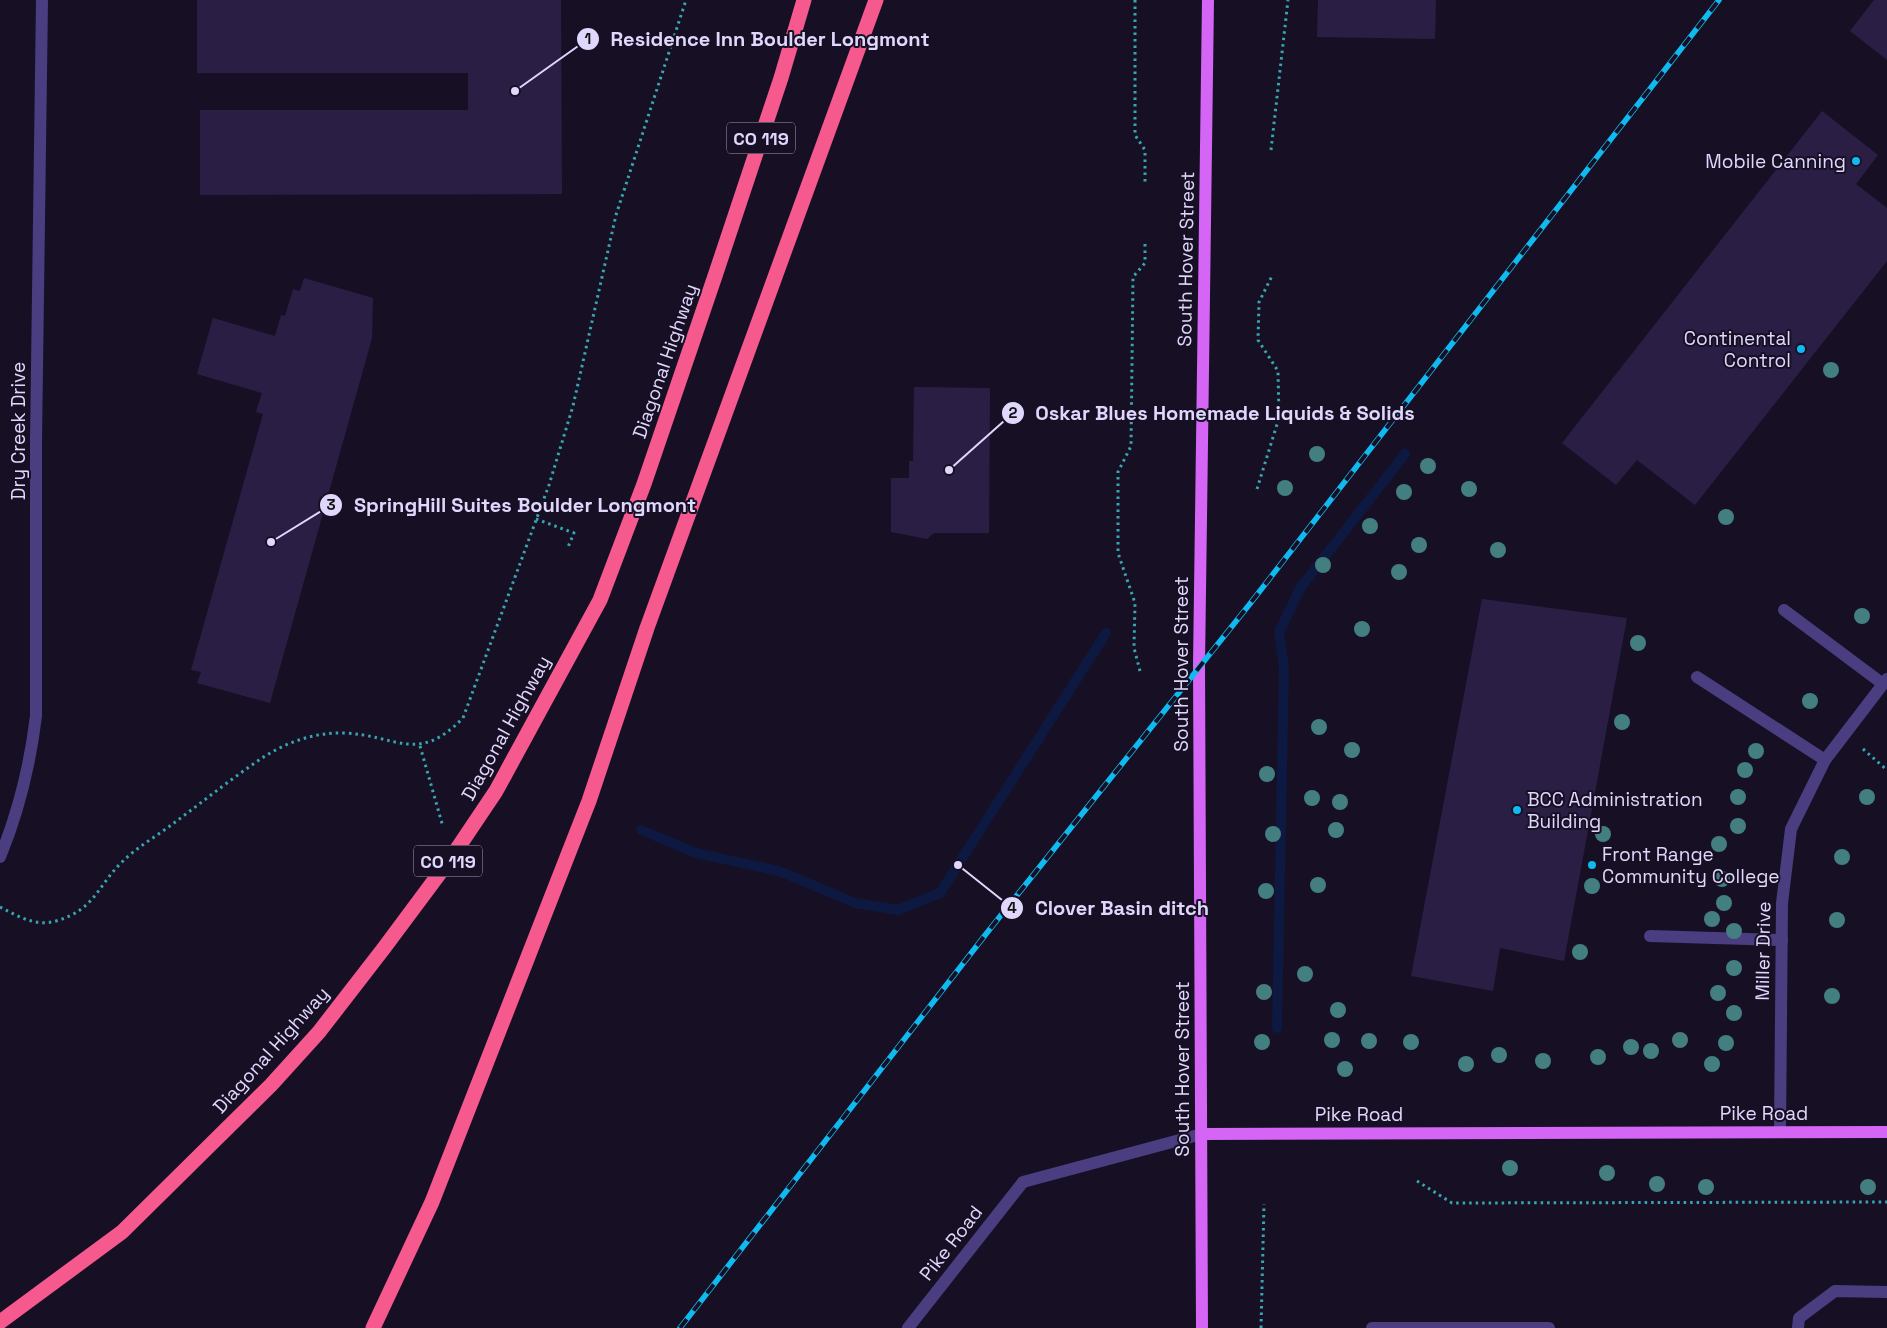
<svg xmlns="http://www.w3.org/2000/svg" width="1887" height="1328" viewBox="0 0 1887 1328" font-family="'Space Grotesk',sans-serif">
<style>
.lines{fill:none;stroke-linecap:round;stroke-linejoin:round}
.stream{stroke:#0d1941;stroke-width:10}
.building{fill:#2b1e45}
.path{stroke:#37a6b0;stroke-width:3;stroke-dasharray:2.5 4;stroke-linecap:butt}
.minor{stroke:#4a3e81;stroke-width:12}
.major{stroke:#d465f5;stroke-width:12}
.highway{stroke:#f5598e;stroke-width:15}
.rail-casing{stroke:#0fbaf0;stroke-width:5.5}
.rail{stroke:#171025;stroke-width:4;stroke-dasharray:11;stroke-linecap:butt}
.tree{fill:#437f81}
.poi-dot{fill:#0fbaf0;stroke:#171025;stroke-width:2}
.labels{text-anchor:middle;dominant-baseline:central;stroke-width:4;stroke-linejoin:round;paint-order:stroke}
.shield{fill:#171025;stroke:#a49bbc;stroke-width:1}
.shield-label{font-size:18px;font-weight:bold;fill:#e0d7fc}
.poi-label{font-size:19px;fill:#e0d7fc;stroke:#171025;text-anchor:end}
.street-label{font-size:19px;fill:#e0d7fc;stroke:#171025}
.leader{fill:none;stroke:#e0d7fc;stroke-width:2}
.callout-dot{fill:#e0d7fc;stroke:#171025;stroke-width:2}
.mark-label{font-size:15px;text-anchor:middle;font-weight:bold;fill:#111}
.callout-label{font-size:20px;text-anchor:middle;font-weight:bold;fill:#e0d7fc;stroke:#171025;stroke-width:4;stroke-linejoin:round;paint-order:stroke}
</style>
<rect width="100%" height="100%" fill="#171025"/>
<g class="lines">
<g class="stream">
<path d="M641 830 696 853 779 871 855 903 898 910 940 893 1106 633"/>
<path d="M1277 1028 1284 667 1279 632 1301 587 1405 454"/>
</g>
</g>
<g class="building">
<path d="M197 0H561L562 194 200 195V110H468V73H197Z"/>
<path d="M1318 0H1436L1435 39 1317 37Z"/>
<path d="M1874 0H1887V60L1850 31Z"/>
<path d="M1822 111 1878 155 1856 184 1887 208V261L1695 505 1637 460 1616 485 1562 443Z"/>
<path d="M304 278 373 298 372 338 270 703 197 683 201 672 191 670 263 414 256 412 262 393 197 374 213 318 275 336 281 315 285 316 293 289 300 291Z"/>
<path d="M914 387 990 388 989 533H934L927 539 891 532V478H909V461H913Z"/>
<path d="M1482 599 1627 618 1564 961 1500 948 1493 991 1411 976Z"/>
</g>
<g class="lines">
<g class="path">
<path d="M1135 0V135L1145 150V184"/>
<path d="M1271 150 1288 0"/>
<path d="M1257 489 1279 418 1278 371 1258 340 1259 302 1273 274"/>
<path d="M536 519 574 533 568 547"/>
<path d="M1140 671 1134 648 1135 603 1118 553V472L1131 446 1133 277 1145 263V240"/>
<path d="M420 746 443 827"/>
<path d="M1863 749 1887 770"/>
<path d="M0 907C18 916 35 927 56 921 95 910 98 885 122 862 137 847 157 836 174 823 202 802 230 780 259 760 284 743 314 732 344 733 397 735 417 765 463 718L549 485 573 406 616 215 686 0"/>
<path d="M1417 1181 1452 1203 1887 1202"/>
<path d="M1261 1328 1264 1204"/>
</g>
<g class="minor">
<path d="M1784 610 1883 684"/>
<path d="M1697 677 1825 760"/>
<path d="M0 857C19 811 30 765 36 716V441L42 0"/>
<path d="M1650 936 1782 940"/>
<path d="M1780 1132 1782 903 1791 829 1825 760 1887 679"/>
<path d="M908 1328 1023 1182 1202 1134"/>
<path d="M1372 1328H1549"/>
<path d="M1798 1328 1799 1318 1835 1291 1887 1292"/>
</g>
<g class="major">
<path d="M1202 1134 1887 1132"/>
<path d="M1202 1328 1199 665 1208 0"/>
</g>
<g class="highway">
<path d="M0 1322 122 1232 271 1085 319 1032 384 948 451 858 496 791 600 600 644 484 715 276 781 78 804 0"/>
<path d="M373 1328 432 1202 589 801 647 628 876 0"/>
</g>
<defs>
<path id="rail" d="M680 1328 986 934 1249 605 1719 0"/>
</defs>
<use href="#rail" class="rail-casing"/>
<use href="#rail" class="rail"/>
</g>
<g class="tree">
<circle cx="1831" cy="370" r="8"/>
<circle cx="1317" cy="454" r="8"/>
<circle cx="1428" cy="466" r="8"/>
<circle cx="1285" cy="488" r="8"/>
<circle cx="1469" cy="489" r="8"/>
<circle cx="1404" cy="492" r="8"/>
<circle cx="1726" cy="517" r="8"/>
<circle cx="1370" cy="526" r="8"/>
<circle cx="1419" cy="545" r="8"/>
<circle cx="1498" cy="550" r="8"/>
<circle cx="1323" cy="565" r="8"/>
<circle cx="1399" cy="572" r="8"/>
<circle cx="1862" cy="616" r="8"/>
<circle cx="1362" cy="629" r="8"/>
<circle cx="1638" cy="643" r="8"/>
<circle cx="1810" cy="701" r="8"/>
<circle cx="1622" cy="722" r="8"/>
<circle cx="1319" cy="727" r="8"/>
<circle cx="1352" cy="750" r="8"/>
<circle cx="1756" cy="751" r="8"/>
<circle cx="1745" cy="770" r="8"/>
<circle cx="1267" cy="774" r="8"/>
<circle cx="1738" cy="797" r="8"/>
<circle cx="1867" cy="797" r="8"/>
<circle cx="1312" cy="798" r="8"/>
<circle cx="1340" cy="802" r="8"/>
<circle cx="1738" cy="826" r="8"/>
<circle cx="1336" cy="830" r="8"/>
<circle cx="1273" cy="834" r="8"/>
<circle cx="1603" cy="834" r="8"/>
<circle cx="1719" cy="844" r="8"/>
<circle cx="1842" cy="857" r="8"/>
<circle cx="1722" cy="879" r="8"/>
<circle cx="1318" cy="885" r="8"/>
<circle cx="1592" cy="886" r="8"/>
<circle cx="1266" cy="891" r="8"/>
<circle cx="1724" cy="903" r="8"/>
<circle cx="1712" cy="919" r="8"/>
<circle cx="1837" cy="920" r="8"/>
<circle cx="1734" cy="931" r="8"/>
<circle cx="1580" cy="952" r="8"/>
<circle cx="1734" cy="968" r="8"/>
<circle cx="1305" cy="974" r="8"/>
<circle cx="1264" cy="992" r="8"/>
<circle cx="1718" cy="993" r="8"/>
<circle cx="1832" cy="996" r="8"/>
<circle cx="1338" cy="1010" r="8"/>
<circle cx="1734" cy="1013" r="8"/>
<circle cx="1332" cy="1040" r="8"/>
<circle cx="1680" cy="1040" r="8"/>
<circle cx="1369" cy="1041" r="8"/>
<circle cx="1262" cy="1042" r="8"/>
<circle cx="1411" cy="1042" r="8"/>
<circle cx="1726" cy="1043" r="8"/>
<circle cx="1631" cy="1047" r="8"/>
<circle cx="1651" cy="1051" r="8"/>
<circle cx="1499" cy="1055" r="8"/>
<circle cx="1598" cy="1057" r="8"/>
<circle cx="1543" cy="1061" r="8"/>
<circle cx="1466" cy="1064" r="8"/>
<circle cx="1712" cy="1064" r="8"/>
<circle cx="1345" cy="1069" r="8"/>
<circle cx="1510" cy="1168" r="8"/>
<circle cx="1607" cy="1173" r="8"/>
<circle cx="1657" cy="1184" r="8"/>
<circle cx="1706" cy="1187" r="8"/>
<circle cx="1868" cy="1187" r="8"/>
</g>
<g class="poi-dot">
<circle cx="1856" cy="161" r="5"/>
<circle cx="1801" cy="349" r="5"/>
<circle cx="1517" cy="810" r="5"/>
<circle cx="1592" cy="865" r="5"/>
</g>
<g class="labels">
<g class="shield">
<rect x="727" y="122.5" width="68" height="31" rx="4"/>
<rect x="414" y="845.5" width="68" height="31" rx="4"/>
</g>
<g class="shield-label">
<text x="761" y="138">CO 119</text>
<text x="448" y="861">CO 119</text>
</g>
<g class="poi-label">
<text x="1846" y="161">Mobile Canning</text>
<text x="1791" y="338">Continental<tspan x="1791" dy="22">Control</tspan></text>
<text x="1527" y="799" text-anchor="start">BCC Administration<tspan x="1527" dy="22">Building</tspan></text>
<text x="1602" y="854" text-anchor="start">Front Range<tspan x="1602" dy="22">Community College</tspan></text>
</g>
<g class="street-label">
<text transform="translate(1186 259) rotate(-89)">South Hover Street</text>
<text transform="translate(665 361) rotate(-71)">Diagonal Highway</text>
<text transform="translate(18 431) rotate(-90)">Dry Creek Drive</text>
<text transform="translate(1181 664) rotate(-90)">South Hover Street</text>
<text transform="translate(506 728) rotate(-61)">Diagonal Highway</text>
<text transform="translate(1763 951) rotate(-89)">Miller Drive</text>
<text transform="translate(271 1050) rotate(-48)">Diagonal Highway</text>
<text transform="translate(1182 1069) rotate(-90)">South Hover Street</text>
<text x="1764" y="1113">Pike Road</text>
<text x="1359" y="1114">Pike Road</text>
<text transform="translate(951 1243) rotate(-52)">Pike Road</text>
</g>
</g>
<path class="leader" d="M515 91L588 39M949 470L1013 413M271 542L331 505M958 865L1012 908"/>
<g class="callout-dot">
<circle cx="515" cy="91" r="5"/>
<circle cx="949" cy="470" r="5"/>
<circle cx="271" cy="542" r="5"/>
<circle cx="958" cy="865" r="5"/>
<circle cx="588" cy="39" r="12"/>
<circle cx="1013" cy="413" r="12"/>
<circle cx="331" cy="505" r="12"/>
<circle cx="1012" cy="908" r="12"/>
</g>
<g class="mark-label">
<text x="588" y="44">1</text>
<text x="1013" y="418">2</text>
<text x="331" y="510">3</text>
<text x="1012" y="913">4</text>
</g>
<g class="callout-label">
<text x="770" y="46">Residence Inn Boulder Longmont</text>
<text x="1225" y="420">Oskar Blues Homemade Liquids &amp; Solids</text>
<text x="525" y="512">SpringHill Suites Boulder Longmont</text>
<text x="1122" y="915">Clover Basin ditch</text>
</g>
</svg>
